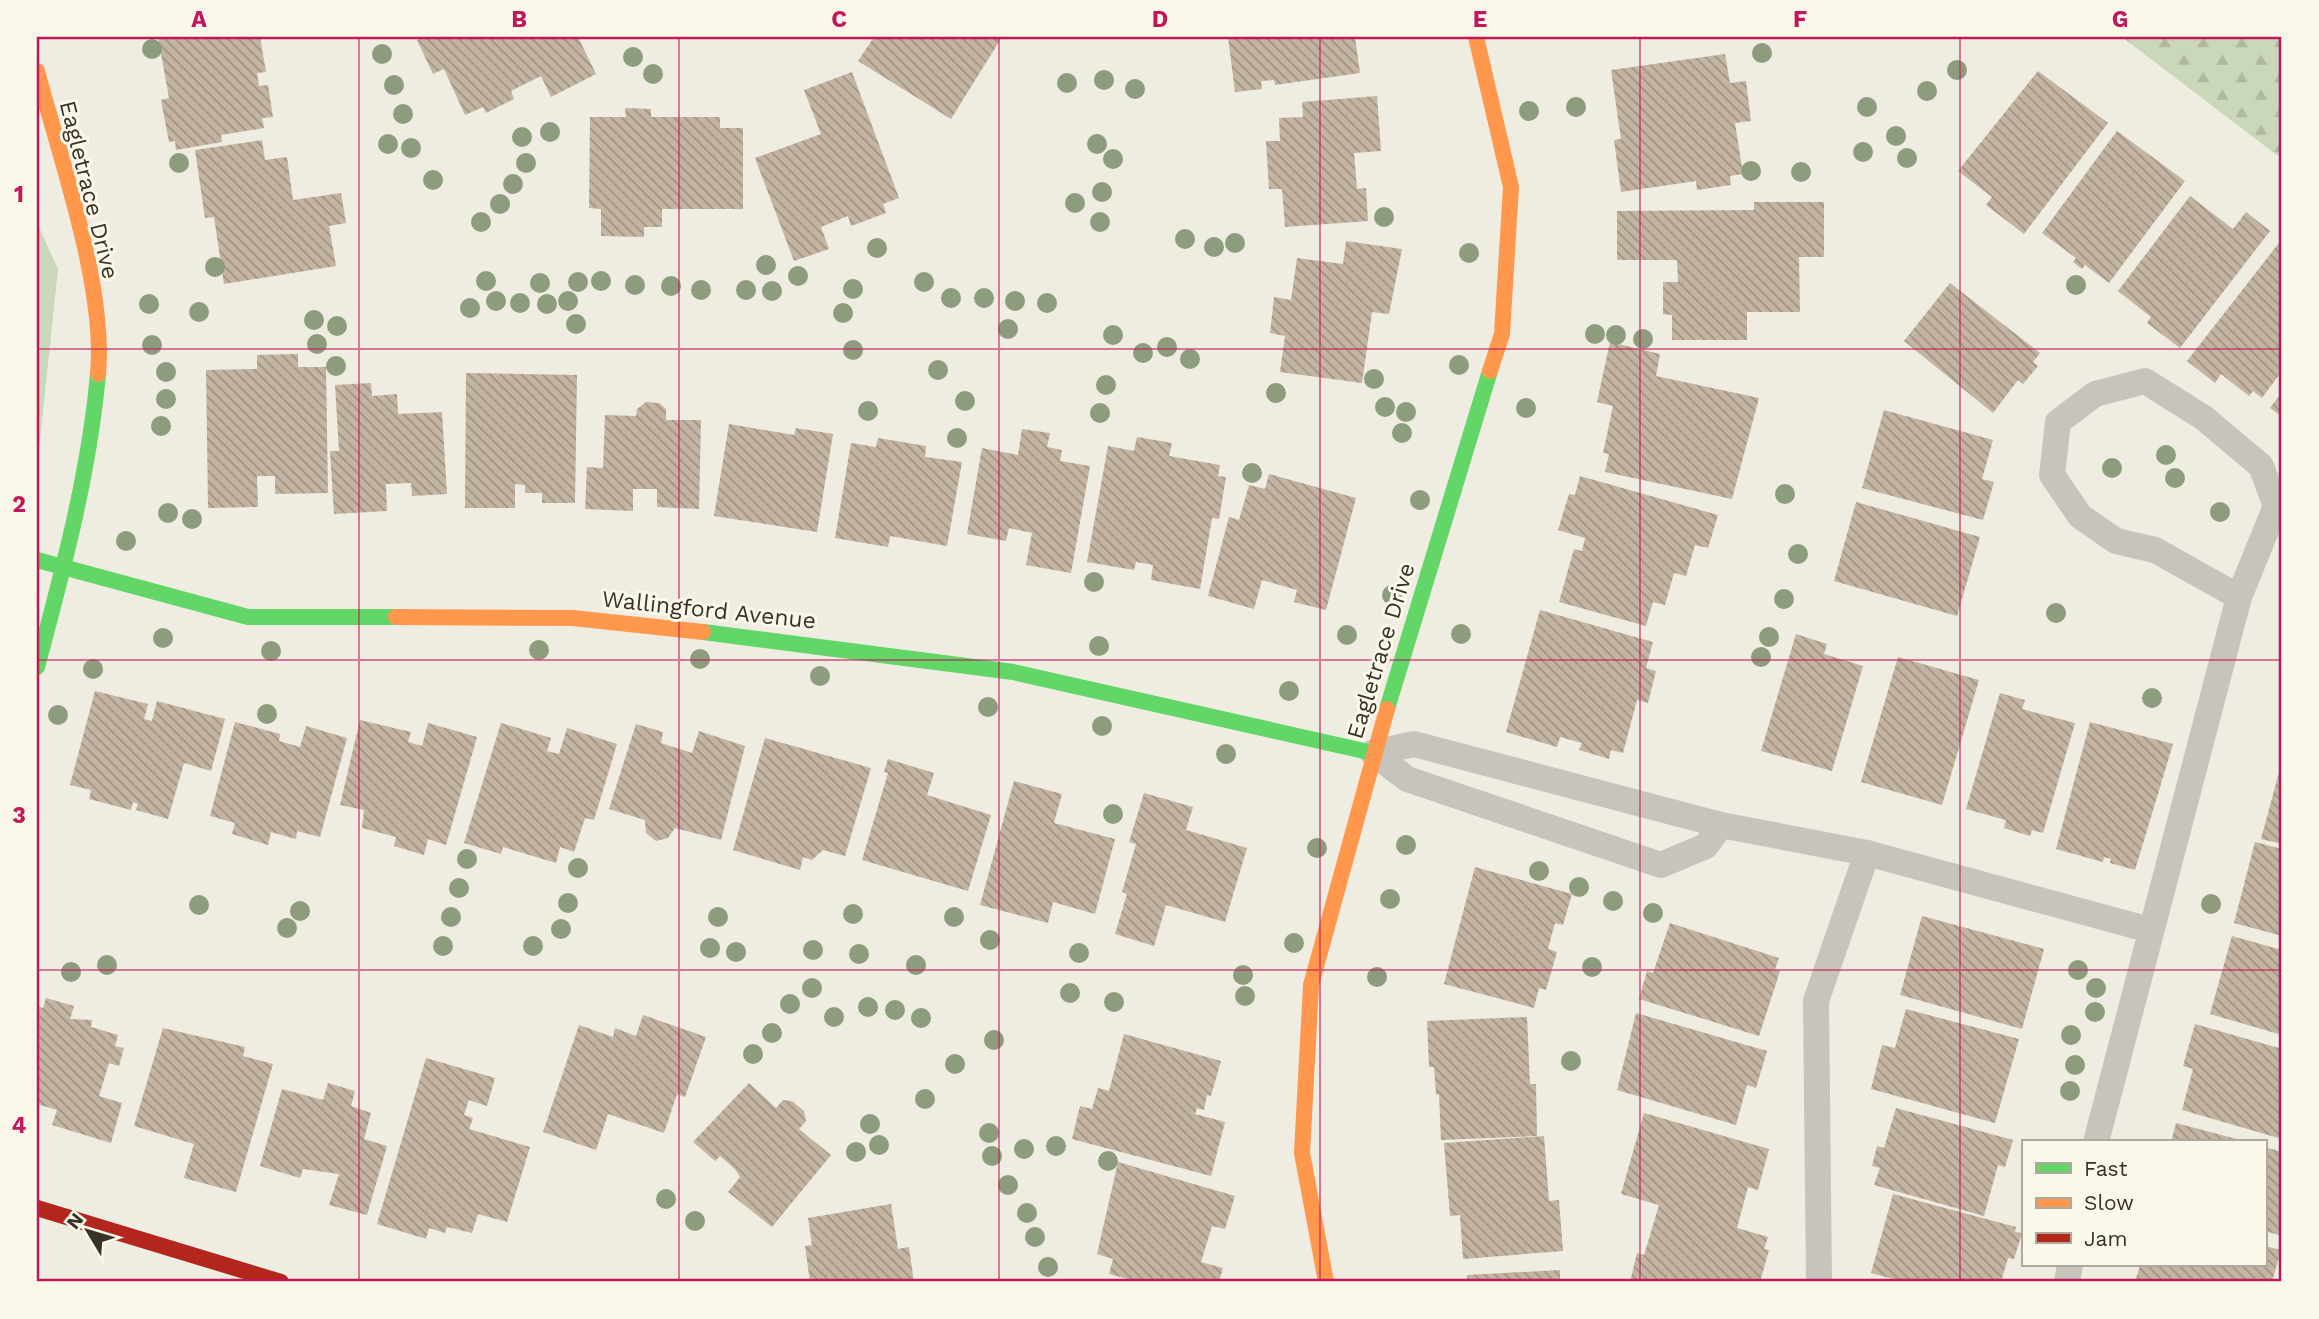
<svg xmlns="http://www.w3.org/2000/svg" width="2319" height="1319" viewBox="0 0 2319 1319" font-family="'Work Sans',sans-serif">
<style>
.forest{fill:url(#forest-firs)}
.park{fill:#cbd7bb}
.building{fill:url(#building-back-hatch)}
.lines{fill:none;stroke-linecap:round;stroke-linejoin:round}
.lane{stroke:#c8c4bb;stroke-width:26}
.fast{stroke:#63d668;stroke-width:16}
.slow{stroke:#ff974d;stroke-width:16}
.jam{stroke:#b3261e;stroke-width:16}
.tree{fill:#8d9c7d}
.grid{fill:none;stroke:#c2185b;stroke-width:2;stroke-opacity:0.55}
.labels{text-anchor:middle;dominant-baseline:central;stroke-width:6;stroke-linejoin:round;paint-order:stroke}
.street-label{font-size:23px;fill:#3a3228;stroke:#fbf8ea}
.neatline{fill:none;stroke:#c2185b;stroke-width:2.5}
.grid-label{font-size:23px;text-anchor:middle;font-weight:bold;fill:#c2185b}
</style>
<defs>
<pattern id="forest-firs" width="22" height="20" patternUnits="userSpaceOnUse" patternTransform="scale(1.75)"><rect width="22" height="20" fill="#cbd7bb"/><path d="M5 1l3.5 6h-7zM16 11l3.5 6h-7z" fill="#afb9a1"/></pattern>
<pattern id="building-back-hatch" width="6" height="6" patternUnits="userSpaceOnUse" patternTransform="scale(1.75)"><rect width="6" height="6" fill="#c4b4a2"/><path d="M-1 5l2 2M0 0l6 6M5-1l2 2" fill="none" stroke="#a09384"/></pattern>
</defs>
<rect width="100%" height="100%" fill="#efece2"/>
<path class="forest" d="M2122 37H2282V159Z"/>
<path class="park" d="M37 223 58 269 37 468Z"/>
<g class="building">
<path d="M158 37H260L266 72 257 73 259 86 268 85 273 117 262 118 264 128 221 135 222 142 176 150 175 141 169 142 161 100 169 98Z"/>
<path d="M422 37H578L596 74 551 97 541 76 511 91 514 99 486 113 483 107 465 115 444 69 433 74 417 40Z"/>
<path d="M874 37H1002L951 119 858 61Z"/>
<path d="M1228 37H1355L1360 73 1275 85 1274 80 1261 81 1262 89 1235 92Z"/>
<path d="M1725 54 1730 83 1746 81 1751 121 1735 123 1743 174 1730 176 1731 185 1697 190 1696 181 1621 192 1614 140 1621 139 1611 70Z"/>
<path d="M2038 71 2108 123 2024 234 1986 205 1992 197 1958 171Z"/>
<path d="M852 72 899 198 883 204 886 213 851 226 848 216 821 227 829 249 794 261 755 158 821 134 804 90Z"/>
<path d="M1377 96 1381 151 1354 153 1357 189 1366 188 1368 221 1285 227 1282 189H1269L1266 141H1280L1279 118 1303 117 1302 102Z"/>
<path d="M625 108 651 109V117H720V128H743V209H662V227H644V237L601 236V209L589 208 590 117H626Z"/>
<path d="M2117 131 2185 181 2109 283 2085 265 2082 269 2073 262 2076 258 2042 233Z"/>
<path d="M262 140 265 160 287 157 293 200 341 193 346 223 329 226 336 266 224 284 214 217 205 218 195 150Z"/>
<path d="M2190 196 2233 229 2246 212 2270 231 2180 348 2147 323 2151 317 2118 291Z"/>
<path d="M1754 202H1824V257H1799L1800 312H1747V340H1672V315L1663 314V282H1678L1677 260H1617V211L1754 210Z"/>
<path d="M2282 239V371L2262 398 2253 391 2249 396 2221 374 2215 383 2187 361Z"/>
<path d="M1346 241 1402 249 1389 314 1372 312 1362 383 1280 372 1285 336 1270 333 1274 297 1291 300 1297 258 1343 264Z"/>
<path d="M1950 283 2040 353 2033 362 2038 366 2023 384 2018 380 1993 413 1904 341Z"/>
<path d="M1610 342 1660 354 1656 376 1759 398 1732 499 1605 472 1609 454 1603 453 1613 406 1597 402Z"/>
<path d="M298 354V367H326L328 493 275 494V476H257L258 507 208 508 206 370 257 369V355Z"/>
<path d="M466 373 577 375 575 503H542V493H525V485L515 484V508H465Z"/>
<path d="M371 383 372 396 397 394 398 414 442 412 447 494 412 496 411 483 386 484 387 511 334 514 330 451H339L335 385Z"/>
<path d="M2282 392V417L2270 408Z"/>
<path d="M646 402 659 403 666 409V420H701L699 509 657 507V489H633V511L585 509 587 467 603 468 605 415 636 416 637 409Z"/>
<path d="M1884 410 1993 440 1982 479 1994 482 1983 520 1862 488Z"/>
<path d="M729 424 794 435 796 428 833 434 817 532 714 516Z"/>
<path d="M1022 429 1050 433 1047 447 1062 450 1060 461 1090 466 1071 573 1026 565 1032 533 1009 528 1006 541 967 534 982 448 1018 455Z"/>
<path d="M1137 437 1172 443 1169 456 1220 465 1218 476 1226 477 1219 519 1212 518 1200 589 1151 580 1153 565 1136 562 1134 570 1087 562 1108 446 1134 451Z"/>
<path d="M878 438 926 446 925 457 962 462 947 546 890 536 888 547 835 538 851 443 876 447Z"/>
<path d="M1269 474 1356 498 1326 610 1294 602 1297 590 1262 580 1254 609 1208 596 1229 517 1239 520 1249 485 1265 489Z"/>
<path d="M1580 476 1718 515 1708 548 1695 545 1686 576 1674 573 1665 605 1653 602 1646 626 1559 602 1574 549 1582 551 1585 538 1558 530 1569 494 1575 495Z"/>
<path d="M1856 502 1980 537 1957 616 1834 581Z"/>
<path d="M1540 610 1653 642 1646 668 1656 671 1648 703 1637 700 1623 753 1611 750 1609 759 1579 750 1582 743 1560 737 1557 747 1506 732Z"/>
<path d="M1796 634 1827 644 1824 654 1863 666 1832 771 1761 751Z"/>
<path d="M1898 657 1979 680 1942 805 1861 782Z"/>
<path d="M95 691 148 704 144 719 152 721 157 701 225 719 211 771 184 763 168 819 136 810 138 804 133 802 131 810 89 799 91 790 70 785Z"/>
<path d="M2000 693 2025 700 2022 709 2075 723 2043 833 2032 830 2030 836 2004 828 2006 820 1966 809Z"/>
<path d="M360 720 411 732 408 742 422 746 428 723 477 737 446 845 428 839 424 855 394 846 396 837 362 828 364 810 340 805Z"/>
<path d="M235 722 280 734 279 741 300 747 306 726 347 738 320 837 297 831 296 839 271 832 268 845 232 834 235 823 210 816Z"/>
<path d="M2090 722 2173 744 2135 870 2110 863 2111 859 2104 857 2103 862 2056 849Z"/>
<path d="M501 723 551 738 547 751 559 754 567 728 617 744 594 820 585 818 574 852 560 847 556 863 503 847 501 854 464 843Z"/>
<path d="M636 724 663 732 661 743 692 753 699 731 745 746 721 840 675 828 668 838 656 841 646 833 645 820 609 809Z"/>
<path d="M765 738 871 768 845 856 823 850 812 860 803 857 800 870 733 850Z"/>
<path d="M888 759 934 773 927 795 991 815 968 891 862 860 888 773 884 772Z"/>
<path d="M2282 761V844L2261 839Z"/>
<path d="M1014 781 1062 794 1054 823 1115 839 1095 914 1053 902 1048 923 980 905Z"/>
<path d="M1144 793 1193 807 1186 830 1247 848 1225 922 1166 905 1154 946 1115 934 1127 894 1122 892 1136 844 1129 842Z"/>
<path d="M2255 842 2282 849V936L2234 923Z"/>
<path d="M1475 867 1572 894 1563 925 1555 923 1548 949 1557 952 1546 990 1539 988 1534 1008 1444 984Z"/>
<path d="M1922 916 2044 949 2022 1029 1900 995Z"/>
<path d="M1670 923 1779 958 1775 969 1780 971 1759 1036 1639 999 1647 971 1653 973Z"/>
<path d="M2232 936 2282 950V1035L2210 1014Z"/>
<path d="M46 998 74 1006 70 1019 92 1020 91 1027 118 1035 115 1046 124 1048 119 1066 109 1063 99 1096 122 1103 111 1143 52 1125 57 1110 37 1104V1006L43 1008Z"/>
<path d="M1906 1009 2019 1039 1995 1123 1871 1089 1882 1045 1895 1048Z"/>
<path d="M1636 1013 1767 1051 1756 1088 1747 1085 1736 1125 1617 1090Z"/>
<path d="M643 1015 706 1037 685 1097 677 1094 664 1133 608 1114 596 1150 543 1132 579 1025 613 1037 615 1028 636 1036Z"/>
<path d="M1527 1017 1530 1084H1536L1537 1136 1441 1140 1439 1094 1436 1095 1434 1067H1429L1427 1021Z"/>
<path d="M2195 1024 2282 1049V1139L2182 1110 2193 1069 2183 1066Z"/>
<path d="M163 1028 245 1047 243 1056 273 1064 236 1192 184 1178 194 1144 134 1126Z"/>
<path d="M1124 1034 1221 1061 1211 1096 1207 1095 1204 1110 1197 1108 1195 1114 1225 1122 1211 1176 1072 1139 1080 1106 1092 1109 1098 1088 1109 1091Z"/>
<path d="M426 1058 495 1078 487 1106 469 1100 464 1115 473 1118 469 1129 530 1147 507 1222 478 1214 472 1233 447 1227 445 1233 429 1228 426 1239 377 1224Z"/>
<path d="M328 1083 355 1091 351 1106 371 1113 364 1139 387 1146 367 1215 329 1205 339 1174 303 1169 300 1178 260 1166 282 1089 323 1100Z"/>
<path d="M749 1083 776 1108 783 1100 792 1101 804 1111 806 1121 799 1129 831 1155 772 1227 728 1192 740 1177 735 1169 720 1156 715 1161 693 1142Z"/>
<path d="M1896 1108 2013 1140 2005 1167 1998 1165 1984 1216 1874 1185 1880 1168 1872 1166 1877 1146 1884 1148Z"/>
<path d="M1644 1113 1769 1149 1758 1190 1748 1187 1737 1228 1768 1237 1764 1249 1769 1250 1760 1282H1630L1637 1253 1644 1255 1659 1205 1621 1194Z"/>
<path d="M2176 1123 2244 1141V1142H2171Z"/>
<path d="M1544 1136 1549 1201 1559 1200 1563 1251 1463 1259 1460 1215 1450 1216 1444 1143Z"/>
<path d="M2265 1147 2282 1152V1218L2279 1235 2265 1231Z"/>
<path d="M1118 1162 1235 1196 1225 1229 1212 1226 1201 1262 1223 1268 1219 1282H1139L1109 1274 1113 1259 1097 1254Z"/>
<path d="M1893 1194 2016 1227 2015 1232 2022 1233 2014 1259 2008 1258 2001 1282H1904L1871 1273Z"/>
<path d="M891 1204 898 1249 909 1247 914 1282H810L805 1246 812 1245 808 1218Z"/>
<path d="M2265 1246 2281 1250 2272 1282H2135L2140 1265H2265Z"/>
<path d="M1560 1270V1282H1467V1275Z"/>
</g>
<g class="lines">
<g class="lane">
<path d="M1373 753 1414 744 1721 825 1867 853 2150 930"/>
<path d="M1373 753 1407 779 1661 865 1706 846 1721 825"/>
<path d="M2096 1142 2239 597 2276 506 2261 466 2204 418 2145 381 2095 394 2058 422 2052 475 2080 516 2116 541 2155 550 2239 597"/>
<path d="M1819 1282 1816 1001 1867 853"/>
<path d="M2067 1282 2070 1265"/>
</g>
<g class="fast">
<path d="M37 560 248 617H396"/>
<path d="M703 632 1013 672 1373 753"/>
<path d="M37 667C63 570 89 474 98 374"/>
<path d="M1387 709 1490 371"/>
</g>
<g class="slow">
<path d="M1476 37 1511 187 1502 334 1490 371"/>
<path d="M37 71C60 158 106 286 98 374"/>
<path d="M396 617 573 618 703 632"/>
<path d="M1326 1282 1302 1153 1311 985 1387 709"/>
</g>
<path class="jam" d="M37 1208 281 1282"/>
</g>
<g class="tree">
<circle cx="152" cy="49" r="10"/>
<circle cx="1762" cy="53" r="10"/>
<circle cx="382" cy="54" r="10"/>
<circle cx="633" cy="57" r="10"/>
<circle cx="1957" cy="70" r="10"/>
<circle cx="653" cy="74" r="10"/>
<circle cx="1104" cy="80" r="10"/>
<circle cx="1067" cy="83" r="10"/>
<circle cx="394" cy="85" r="10"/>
<circle cx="1135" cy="89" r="10"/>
<circle cx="1927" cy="91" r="10"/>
<circle cx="1576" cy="107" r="10"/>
<circle cx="1867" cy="107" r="10"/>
<circle cx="1529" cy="111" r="10"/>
<circle cx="403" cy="114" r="10"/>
<circle cx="550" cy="132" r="10"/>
<circle cx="1896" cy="136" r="10"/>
<circle cx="522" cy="137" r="10"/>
<circle cx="388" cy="144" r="10"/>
<circle cx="1097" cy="144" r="10"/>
<circle cx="411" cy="148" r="10"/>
<circle cx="1863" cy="152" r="10"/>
<circle cx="1907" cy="158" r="10"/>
<circle cx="1113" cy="159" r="10"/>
<circle cx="179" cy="163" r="10"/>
<circle cx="526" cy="163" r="10"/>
<circle cx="1751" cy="171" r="10"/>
<circle cx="1801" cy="172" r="10"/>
<circle cx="433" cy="180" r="10"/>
<circle cx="513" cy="184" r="10"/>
<circle cx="1102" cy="192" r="10"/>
<circle cx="1075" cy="203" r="10"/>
<circle cx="500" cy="204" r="10"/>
<circle cx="1384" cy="217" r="10"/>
<circle cx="481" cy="222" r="10"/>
<circle cx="1100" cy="222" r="10"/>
<circle cx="1185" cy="239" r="10"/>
<circle cx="1235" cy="243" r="10"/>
<circle cx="1214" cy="247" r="10"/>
<circle cx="877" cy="248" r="10"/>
<circle cx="1469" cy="253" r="10"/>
<circle cx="766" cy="265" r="10"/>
<circle cx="215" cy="267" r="10"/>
<circle cx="798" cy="276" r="10"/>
<circle cx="486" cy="281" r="10"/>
<circle cx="601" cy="281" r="10"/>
<circle cx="578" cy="282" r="10"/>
<circle cx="924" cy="282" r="10"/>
<circle cx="540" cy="283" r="10"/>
<circle cx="635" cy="285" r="10"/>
<circle cx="2076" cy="285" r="10"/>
<circle cx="671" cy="286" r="10"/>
<circle cx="853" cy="289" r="10"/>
<circle cx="701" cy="290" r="10"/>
<circle cx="746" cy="290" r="10"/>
<circle cx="772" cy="291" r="10"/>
<circle cx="951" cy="298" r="10"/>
<circle cx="984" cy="298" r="10"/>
<circle cx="496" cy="301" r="10"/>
<circle cx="568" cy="301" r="10"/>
<circle cx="1015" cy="301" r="10"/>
<circle cx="520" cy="303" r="10"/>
<circle cx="1047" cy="303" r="10"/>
<circle cx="149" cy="304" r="10"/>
<circle cx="547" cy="304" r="10"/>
<circle cx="470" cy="308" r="10"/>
<circle cx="199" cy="312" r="10"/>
<circle cx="843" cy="313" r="10"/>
<circle cx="314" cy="320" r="10"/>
<circle cx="576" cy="324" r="10"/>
<circle cx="337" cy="326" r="10"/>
<circle cx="1008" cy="329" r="10"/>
<circle cx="1595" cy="334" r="10"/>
<circle cx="1113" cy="335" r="10"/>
<circle cx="1616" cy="335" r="10"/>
<circle cx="1643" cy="339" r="10"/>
<circle cx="317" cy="344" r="10"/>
<circle cx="152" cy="345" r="10"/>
<circle cx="1167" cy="347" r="10"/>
<circle cx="853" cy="350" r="10"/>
<circle cx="1143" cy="353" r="10"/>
<circle cx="1190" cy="359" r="10"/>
<circle cx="1459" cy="365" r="10"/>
<circle cx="336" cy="366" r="10"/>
<circle cx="938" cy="370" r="10"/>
<circle cx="166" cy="372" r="10"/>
<circle cx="1374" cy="379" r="10"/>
<circle cx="1106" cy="385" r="10"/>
<circle cx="1276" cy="393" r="10"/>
<circle cx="166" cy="399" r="10"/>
<circle cx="965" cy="401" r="10"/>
<circle cx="1385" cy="407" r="10"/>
<circle cx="1526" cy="408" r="10"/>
<circle cx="868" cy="411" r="10"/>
<circle cx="1406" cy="412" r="10"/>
<circle cx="1100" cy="413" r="10"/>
<circle cx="161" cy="426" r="10"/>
<circle cx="1402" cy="433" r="10"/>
<circle cx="957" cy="438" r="10"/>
<circle cx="2166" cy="455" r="10"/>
<circle cx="2112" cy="468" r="10"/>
<circle cx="1252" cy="473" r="10"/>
<circle cx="2175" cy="478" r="10"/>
<circle cx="1785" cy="494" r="10"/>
<circle cx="1420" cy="500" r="10"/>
<circle cx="2220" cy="512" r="10"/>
<circle cx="168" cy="513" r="10"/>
<circle cx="192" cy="519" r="10"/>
<circle cx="126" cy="541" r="10"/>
<circle cx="1798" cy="554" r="10"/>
<circle cx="1094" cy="582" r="10"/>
<circle cx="1392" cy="595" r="10"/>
<circle cx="1784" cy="599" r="10"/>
<circle cx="2056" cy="613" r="10"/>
<circle cx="1461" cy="634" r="10"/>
<circle cx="1347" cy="635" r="10"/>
<circle cx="1769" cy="637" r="10"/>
<circle cx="163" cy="638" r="10"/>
<circle cx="1099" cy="646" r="10"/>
<circle cx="539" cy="650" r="10"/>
<circle cx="271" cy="651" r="10"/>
<circle cx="1761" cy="657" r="10"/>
<circle cx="700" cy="659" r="10"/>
<circle cx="93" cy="669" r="10"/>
<circle cx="820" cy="676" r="10"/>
<circle cx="1289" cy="691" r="10"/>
<circle cx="2152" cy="698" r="10"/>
<circle cx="988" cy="707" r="10"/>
<circle cx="267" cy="714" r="10"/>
<circle cx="58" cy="715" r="10"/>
<circle cx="1102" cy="726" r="10"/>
<circle cx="1226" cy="754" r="10"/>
<circle cx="1113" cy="814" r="10"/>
<circle cx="1406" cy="845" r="10"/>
<circle cx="1317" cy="848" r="10"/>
<circle cx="467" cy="859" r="10"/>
<circle cx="578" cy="868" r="10"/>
<circle cx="1539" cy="871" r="10"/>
<circle cx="1579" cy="887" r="10"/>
<circle cx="459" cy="888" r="10"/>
<circle cx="1390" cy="899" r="10"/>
<circle cx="1613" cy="901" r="10"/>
<circle cx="568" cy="903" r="10"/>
<circle cx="2211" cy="904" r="10"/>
<circle cx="199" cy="905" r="10"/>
<circle cx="300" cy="911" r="10"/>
<circle cx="1653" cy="913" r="10"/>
<circle cx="853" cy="914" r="10"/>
<circle cx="451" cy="917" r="10"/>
<circle cx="718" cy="917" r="10"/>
<circle cx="954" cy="917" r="10"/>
<circle cx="287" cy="928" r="10"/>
<circle cx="561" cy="929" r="10"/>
<circle cx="990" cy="940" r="10"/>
<circle cx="1294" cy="943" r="10"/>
<circle cx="443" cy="946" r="10"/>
<circle cx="533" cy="946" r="10"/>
<circle cx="710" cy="948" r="10"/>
<circle cx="813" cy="950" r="10"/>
<circle cx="736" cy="952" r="10"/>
<circle cx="1079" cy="953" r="10"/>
<circle cx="859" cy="954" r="10"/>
<circle cx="107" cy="965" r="10"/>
<circle cx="916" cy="965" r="10"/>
<circle cx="1592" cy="967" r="10"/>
<circle cx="2078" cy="970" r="10"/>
<circle cx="71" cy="972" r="10"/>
<circle cx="1243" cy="975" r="10"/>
<circle cx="1377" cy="977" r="10"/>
<circle cx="812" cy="988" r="10"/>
<circle cx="2096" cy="988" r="10"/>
<circle cx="1070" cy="993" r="10"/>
<circle cx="1245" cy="996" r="10"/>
<circle cx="1114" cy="1002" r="10"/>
<circle cx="790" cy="1004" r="10"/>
<circle cx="868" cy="1007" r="10"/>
<circle cx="895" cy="1010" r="10"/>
<circle cx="2095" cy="1012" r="10"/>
<circle cx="834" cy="1017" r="10"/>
<circle cx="921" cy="1018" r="10"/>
<circle cx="772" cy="1033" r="10"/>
<circle cx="2071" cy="1035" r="10"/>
<circle cx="994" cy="1040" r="10"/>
<circle cx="753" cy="1054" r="10"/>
<circle cx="1571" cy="1061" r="10"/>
<circle cx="955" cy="1064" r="10"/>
<circle cx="2075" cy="1065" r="10"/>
<circle cx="2070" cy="1091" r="10"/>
<circle cx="925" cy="1099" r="10"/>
<circle cx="870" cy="1124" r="10"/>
<circle cx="989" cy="1133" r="10"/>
<circle cx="879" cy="1145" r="10"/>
<circle cx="1056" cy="1146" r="10"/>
<circle cx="1024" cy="1149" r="10"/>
<circle cx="856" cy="1152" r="10"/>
<circle cx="992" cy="1156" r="10"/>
<circle cx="1108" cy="1161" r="10"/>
<circle cx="1008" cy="1185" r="10"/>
<circle cx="666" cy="1199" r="10"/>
<circle cx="1027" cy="1213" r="10"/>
<circle cx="695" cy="1221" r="10"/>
<circle cx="1035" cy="1237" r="10"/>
<circle cx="1048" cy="1267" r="10"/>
</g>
<path class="grid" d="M359 37V1282M679 37V1282M999 37V1282M1320 37V1282M1640 37V1282M1960 37V1282M37 349H2282M37 660H2282M37 970H2282"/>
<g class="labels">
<g class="street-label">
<text transform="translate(89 190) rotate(76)">Eagletrace Drive</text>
<text transform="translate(709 610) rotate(6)">Wallingford Avenue</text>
<text transform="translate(1381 651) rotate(-73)">Eagletrace Drive</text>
</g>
</g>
<rect width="2319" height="1319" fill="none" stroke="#fbf8ea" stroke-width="77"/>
<rect x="2022" y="1140" width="245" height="126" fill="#fbf8ea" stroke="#aea99c" stroke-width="2"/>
<rect x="2036" y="1163" width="35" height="10" fill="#63d668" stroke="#aea99c" stroke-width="2"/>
<text x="2084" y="1176" font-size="21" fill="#3a3228">Fast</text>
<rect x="2036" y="1198" width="35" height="10" fill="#ff974d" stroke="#aea99c" stroke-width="2"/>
<text x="2084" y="1210" font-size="21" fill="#3a3228">Slow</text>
<rect x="2036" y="1233" width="35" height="10" fill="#b3261e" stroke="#aea99c" stroke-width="2"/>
<text x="2084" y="1246" font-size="21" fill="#3a3228">Jam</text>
<g transform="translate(88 1231) rotate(308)" stroke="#fbf8ea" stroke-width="5" paint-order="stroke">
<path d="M0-5L12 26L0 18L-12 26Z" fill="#3a3228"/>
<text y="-10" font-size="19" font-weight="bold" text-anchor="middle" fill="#3a3228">N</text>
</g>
<rect x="38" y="38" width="2242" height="1242" class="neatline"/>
<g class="grid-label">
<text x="199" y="27">A</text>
<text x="519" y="27">B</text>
<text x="839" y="27">C</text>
<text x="1160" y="27">D</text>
<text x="1480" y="27">E</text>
<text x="1800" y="27">F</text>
<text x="2120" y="27">G</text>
<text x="19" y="202">1</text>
<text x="19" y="512">2</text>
<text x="19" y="823">3</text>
<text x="19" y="1133">4</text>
</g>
</svg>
